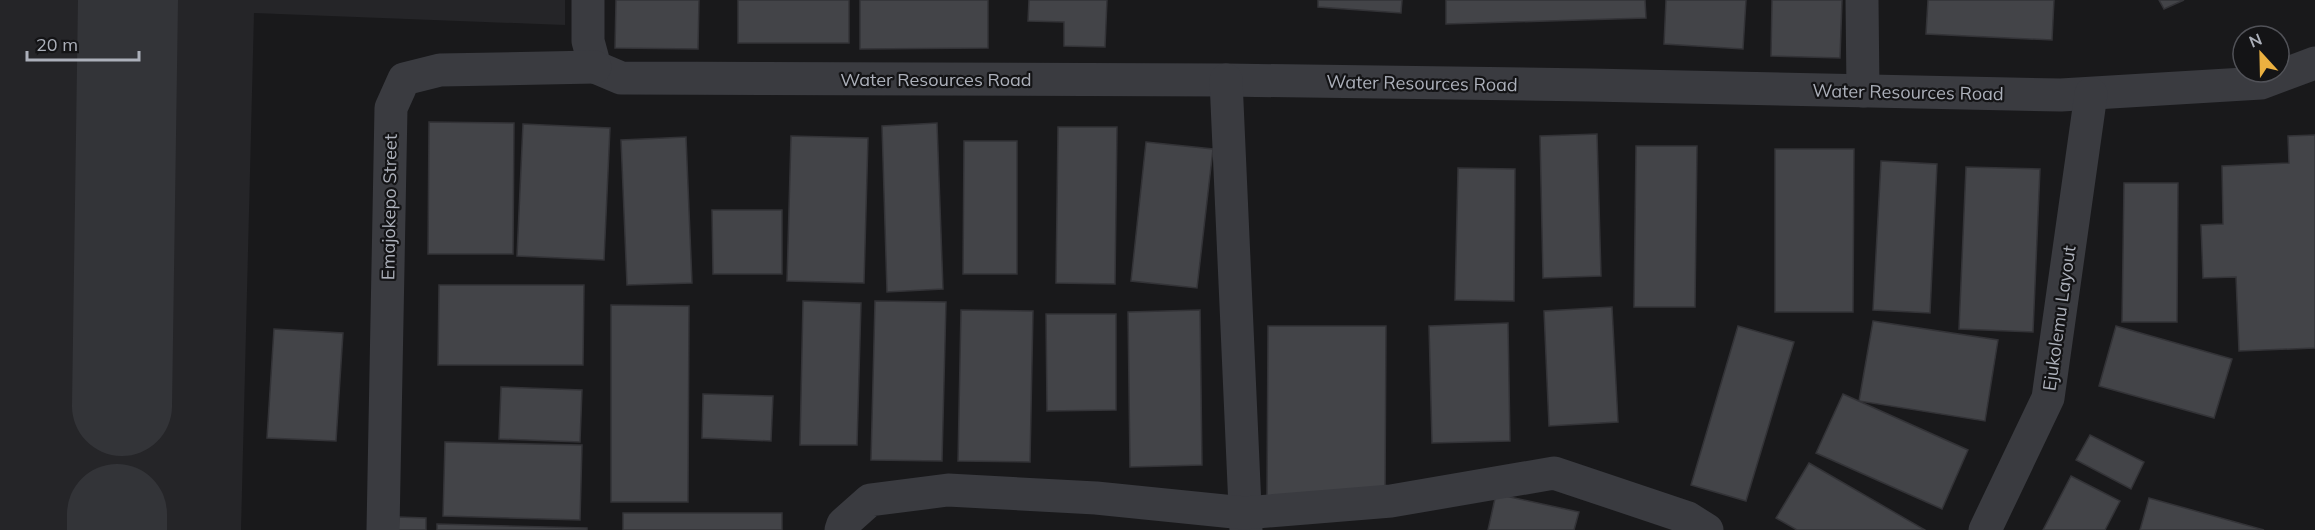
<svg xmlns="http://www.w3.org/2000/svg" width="2315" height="530" viewBox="0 0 2315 530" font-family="Mulish,sans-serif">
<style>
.built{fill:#252528}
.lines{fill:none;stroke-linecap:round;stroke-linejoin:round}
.taxiway{stroke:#333438;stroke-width:100}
.building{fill:#434448;stroke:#333337;stroke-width:1.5}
.street{stroke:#3a3b40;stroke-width:33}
.labels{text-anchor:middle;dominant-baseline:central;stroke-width:4.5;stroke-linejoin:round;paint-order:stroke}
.street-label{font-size:18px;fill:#acb0ba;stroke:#141416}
</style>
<rect width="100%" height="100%" fill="#19191b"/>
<path class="built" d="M0 0H565V25L254 13 241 530H0Z"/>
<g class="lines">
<g class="taxiway">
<path d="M122 406 128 0"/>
<path d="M117 530V514"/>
</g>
</g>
<g class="building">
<path d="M616 0H699L698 49 615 48Z"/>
<rect x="738" y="0" width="111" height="43"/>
<path d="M860 0H988V48L860 49Z"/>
<path d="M1029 0H1107L1105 47 1064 46V22L1028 21Z"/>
<path d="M1318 0H1402L1401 13 1318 7Z"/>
<path d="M1446 0H1645L1646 18 1446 24Z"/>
<path d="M1666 0H1746L1743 49 1664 44Z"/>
<path d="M1772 0H1842L1840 58 1771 56Z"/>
<path d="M1928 0H2054L2052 40 1926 34Z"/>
<path d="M2159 0H2184L2164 9Z"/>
<path d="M429 122 514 123 513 254H428Z"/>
<path d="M937 123 943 289 887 292 882 126Z"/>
<path d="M523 124 610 128 604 260 517 256Z"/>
<path d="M1058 127H1117L1115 284 1056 283Z"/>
<path d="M1597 134 1601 276 1543 278 1540 136Z"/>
<path d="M2315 135V348L2239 351 2236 277 2203 278 2201 225 2223 224 2222 166 2289 163 2288 136Z"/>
<path d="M791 136 868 138 864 283 787 281Z"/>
<path d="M686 137 692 283 627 285 621 140Z"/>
<path d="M964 141H1017V274H963Z"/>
<path d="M1146 142 1213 149 1197 288 1131 281Z"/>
<path d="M1636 146H1697L1695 307H1634Z"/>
<path d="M1775 149H1854L1853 312H1775Z"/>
<path d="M1881 161 1937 164 1930 313 1873 310Z"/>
<path d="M1966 167 2040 169 2033 332 1959 329Z"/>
<path d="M1458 168 1515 169 1514 301 1455 300Z"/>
<path d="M2124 183H2178L2177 322H2122Z"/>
<path d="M712 210H782V274H713Z"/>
<path d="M439 285H584L583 365H438Z"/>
<path d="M803 301 861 303 857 445H800Z"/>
<path d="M875 301 946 302 942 461 871 460Z"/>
<path d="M611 305 689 306 688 502H611Z"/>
<path d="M1612 307 1618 422 1549 426 1544 311Z"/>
<path d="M961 310 1033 311 1030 462 958 461Z"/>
<path d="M1200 310 1202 465 1130 467 1128 312Z"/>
<path d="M1046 314H1116V410L1047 411Z"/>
<path d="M1873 321 1998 340 1985 421 1859 401Z"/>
<path d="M1508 323 1510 441 1432 443 1429 326Z"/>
<path d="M1268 326H1386L1385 496H1267Z"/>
<path d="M1738 326 1794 342 1746 501 1691 485Z"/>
<path d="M2116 326 2232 359 2214 418 2099 386Z"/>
<path d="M274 329 343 333 336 441 267 438Z"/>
<path d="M501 387 582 390 580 442 499 439Z"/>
<path d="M703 394 773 396 771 441 702 438Z"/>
<path d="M1843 394 1968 450 1942 509 1816 453Z"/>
<path d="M2090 435 2144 462 2131 489 2076 460Z"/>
<path d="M445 442 582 445 580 520 443 516Z"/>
<path d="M1809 463 1925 530H1797L1776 518Z"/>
<path d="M2071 476 2120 501 2105 530H2043Z"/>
<path d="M1496 494 1579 512 1574 530H1488Z"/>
<path d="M2149 498 2264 530H2140Z"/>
<rect x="623" y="513" width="159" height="17"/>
<path d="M399 517 426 518V530H398Z"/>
<path d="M437 524 587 528V530H437Z"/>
</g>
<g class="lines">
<g class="street">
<path d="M588 0V41L595 67 621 78 1226 80 1590 85 2061 95 2261 83 2315 63"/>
<path d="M1862 0 1863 91"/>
<path d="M1226 80 1246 530"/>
<path d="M383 530 391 108 404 79 440 70 595 67"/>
<path d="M841 530 843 524 870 500 948 490 1096 498 1244 513 1391 501 1554 473 1688 518 1707 530"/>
<path d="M1985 530 2048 398 2091 94"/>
</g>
</g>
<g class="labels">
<g class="street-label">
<text x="936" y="79">Water Resources Road</text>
<text transform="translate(1422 83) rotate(1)">Water Resources Road</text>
<text transform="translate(1908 92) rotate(1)">Water Resources Road</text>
<text transform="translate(389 207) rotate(-89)">Emajokepo Street</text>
<text transform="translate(2059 318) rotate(-82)">Ejukolemu Layout</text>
</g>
</g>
<g transform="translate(2261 54) rotate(338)"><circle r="28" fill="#141416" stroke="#515258" stroke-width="1.5"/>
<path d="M0-4.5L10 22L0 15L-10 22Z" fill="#ecb140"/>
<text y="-9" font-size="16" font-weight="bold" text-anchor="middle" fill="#acb0ba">N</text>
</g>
<path d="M27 51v9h112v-9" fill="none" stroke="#acb0ba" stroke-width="3"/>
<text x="36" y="51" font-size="18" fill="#acb0ba" stroke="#141416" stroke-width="4.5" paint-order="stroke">20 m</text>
</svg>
